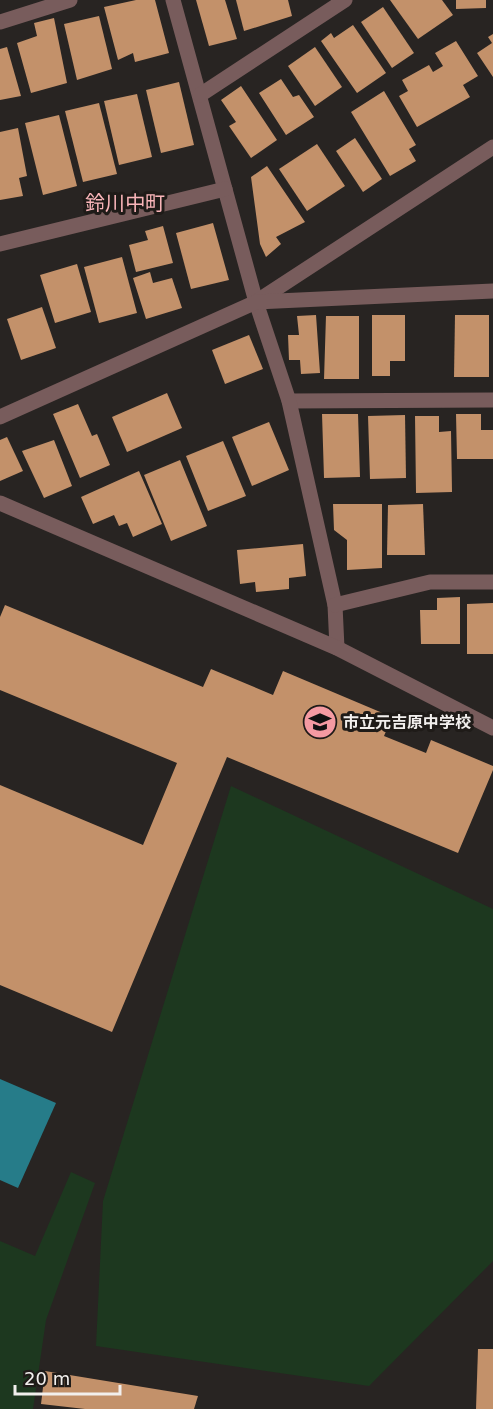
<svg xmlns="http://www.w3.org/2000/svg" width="493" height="1409" viewBox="0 0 493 1409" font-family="'DejaVu Sans','Noto Sans JP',sans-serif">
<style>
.green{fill:#1d381f}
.water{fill:#267c89}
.building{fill:#c3916a}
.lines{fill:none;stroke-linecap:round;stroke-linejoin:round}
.lane{stroke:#785c5c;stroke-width:15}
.street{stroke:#785c5c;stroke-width:15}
.labels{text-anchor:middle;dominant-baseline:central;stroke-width:6;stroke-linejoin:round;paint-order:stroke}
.poi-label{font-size:16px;font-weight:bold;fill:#f2efed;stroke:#1f1b18;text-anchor:start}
.quarter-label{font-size:20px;fill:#f9b5b9;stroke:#1f1b18}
</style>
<rect width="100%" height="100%" fill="#282422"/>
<g class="green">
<path d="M231 786 493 909V1261L369 1386 96 1346 103 1201Z"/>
<path d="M71 1172 95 1183 46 1320 33 1409H0V1241L35 1256Z"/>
</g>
<path class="water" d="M0 1079 56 1103 18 1188 0 1180Z"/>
<g class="building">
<path d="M136 0H155L169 53 135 62 133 53 118 60 104 7Z"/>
<path d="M196 0H225L237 39 209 46Z"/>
<path d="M236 0H288L292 16 244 31Z"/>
<path d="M390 0H442L453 15 418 39Z"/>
<path d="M456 0H486V8L456 9Z"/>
<path d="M383 7 414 53 392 68 361 22Z"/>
<path d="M99 16 112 69 77 80 64 24Z"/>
<path d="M54 18 67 83 31 93 17 43 37 36 34 23Z"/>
<path d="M353 25 386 73 357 93 321 41 331 33 334 38Z"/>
<path d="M493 34V77L477 53 492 43 488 37Z"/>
<path d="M456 41 478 76 463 85 470 97 417 127 399 96 408 91 402 80 429 65 433 72 443 66 435 53Z"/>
<path d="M7 47 21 96 0 100V49Z"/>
<path d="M315 47 342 87 315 106 288 66Z"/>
<path d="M281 79 293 97 299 95 314 117 286 135 259 93Z"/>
<path d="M179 82 194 145 161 153 146 90Z"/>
<path d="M241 86 277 140 251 158 229 126 236 122 221 100Z"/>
<path d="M384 91 416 145 409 149 416 161 390 176 351 112Z"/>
<path d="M137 94 152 157 119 165 104 101Z"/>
<path d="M99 103 117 174 83 182 65 111Z"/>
<path d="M59 115 77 186 43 195 25 123Z"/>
<path d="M18 128 27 176 19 178 23 196 0 200V132Z"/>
<path d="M355 138 382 179 363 192 336 151Z"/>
<path d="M317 144 345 186 307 211 279 169Z"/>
<path d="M267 166 305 222 276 237 281 244 266 257 260 244 251 177Z"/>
<path d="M213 223 229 280 191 289 176 233Z"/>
<path d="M163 226 173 263 136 272 129 245 148 240 145 231Z"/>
<path d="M122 257 137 313 99 323 84 267Z"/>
<path d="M77 264 91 312 55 323 40 275Z"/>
<path d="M150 272 153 283 172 278 182 308 146 319 133 278Z"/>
<path d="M42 307 56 348 21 360 7 319Z"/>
<path d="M316 315 320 373 301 374 300 360H289L288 335H299L297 316Z"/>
<path d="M372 315H405V361H390V376H372Z"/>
<path d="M455 315H489V377H454Z"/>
<path d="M326 316H359V379H324Z"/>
<path d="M249 335 263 369 225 384 212 350Z"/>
<path d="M167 393 182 428 127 452 112 417Z"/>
<path d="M78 404 92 436 97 434 110 465 80 478 53 414Z"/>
<path d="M322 414H358L360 477 324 478Z"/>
<path d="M456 414H481V430H493V459H457Z"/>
<path d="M405 415 406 478 370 479 368 416Z"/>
<path d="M415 416H439V432L451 431 452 492 416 493Z"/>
<path d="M269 422 289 470 252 486 232 437Z"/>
<path d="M7 437 23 471 0 481V440Z"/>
<path d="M54 440 72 486 44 498 22 451Z"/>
<path d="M223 441 246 496 208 511 186 456Z"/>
<path d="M180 460 207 526 171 541 144 475Z"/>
<path d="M139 471 162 524 133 537 127 523 119 526 114 515 93 524 81 497Z"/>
<path d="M333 504H382V568L347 570V540L334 530Z"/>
<path d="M423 504 425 555H387L388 505Z"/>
<path d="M303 544 306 576 289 578V589L256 592 255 582 240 584 237 550Z"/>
<path d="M460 597V644H421L420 610H437V598Z"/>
<path d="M493 603V654H467V604Z"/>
<path d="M5 605 203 687 211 669 273 695 283 671 392 717 384 736 426 753 431 740 493 766V770L458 853 227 757 112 1032 0 985V785L143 845 177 763 0 690V617Z"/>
<path d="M478 1349H493V1409H476Z"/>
<path d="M45 1371 198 1396 194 1409H85L41 1404Z"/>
</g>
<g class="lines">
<path class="lane" d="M289 401 493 400"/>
<g class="street">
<path d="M173 0 256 302 289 401 335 605 337 648"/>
<path d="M0 22 70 0"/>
<path d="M200 95 345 0"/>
<path d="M0 244 225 189"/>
<path d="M256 302 493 147"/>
<path d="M0 417 256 302 493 291"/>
<path d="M0 503 337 648 493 728"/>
<path d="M335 605 430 582H493"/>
</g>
</g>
<defs>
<symbol id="school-disc" viewBox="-11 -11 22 22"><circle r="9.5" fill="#f49aa2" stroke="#1f1b18"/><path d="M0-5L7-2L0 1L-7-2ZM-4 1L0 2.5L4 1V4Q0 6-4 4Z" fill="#111"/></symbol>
</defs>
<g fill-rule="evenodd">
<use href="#school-disc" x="301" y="703" width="38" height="38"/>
</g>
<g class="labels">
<g class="poi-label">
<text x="343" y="722">市立元吉原中学校</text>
</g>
<g class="quarter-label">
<text x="125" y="203">鈴川中町</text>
</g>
</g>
<path d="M15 1385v9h105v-9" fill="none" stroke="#f2efed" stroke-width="3"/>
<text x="24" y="1385" font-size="18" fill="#f2efed" stroke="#1f1b18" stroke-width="4.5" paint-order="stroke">20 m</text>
</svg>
